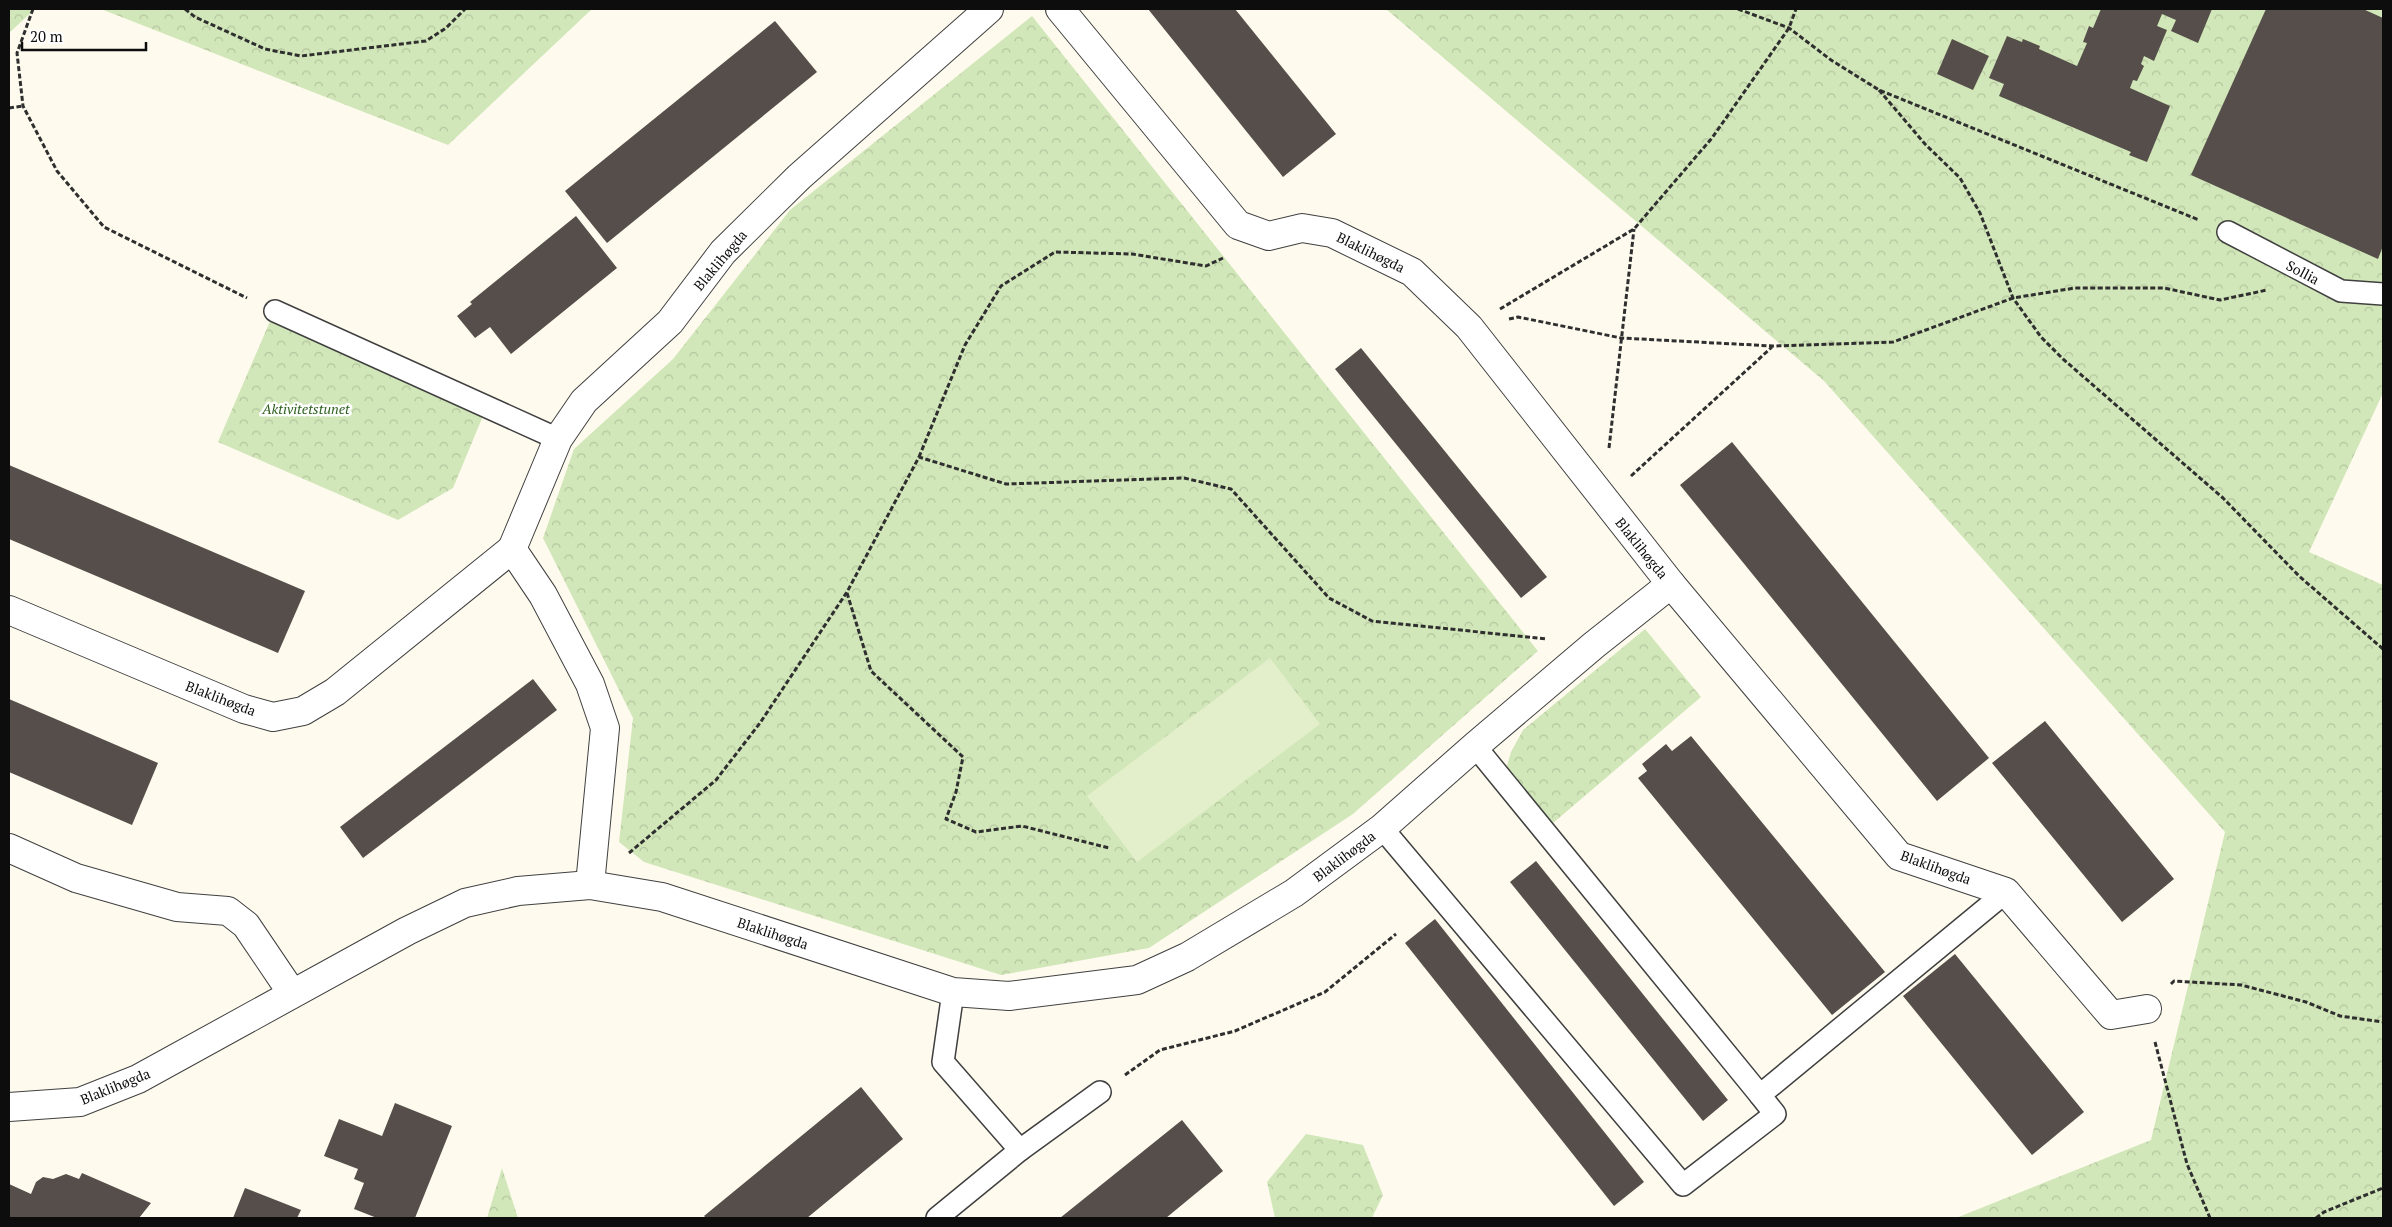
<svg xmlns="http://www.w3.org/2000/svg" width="2392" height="1227" viewBox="0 0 2392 1227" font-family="'PT Serif',serif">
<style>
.park{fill:url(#park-crowns)}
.pitch{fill:#e3efca}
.building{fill:#554e4a}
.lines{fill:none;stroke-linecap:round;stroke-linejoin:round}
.lane-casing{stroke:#404040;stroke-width:24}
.street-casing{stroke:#404040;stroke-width:30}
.path{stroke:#2f2f2f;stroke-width:3;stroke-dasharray:5 2.5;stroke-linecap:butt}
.lane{stroke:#fff;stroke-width:21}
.street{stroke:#fff;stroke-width:28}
.labels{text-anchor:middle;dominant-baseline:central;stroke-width:5;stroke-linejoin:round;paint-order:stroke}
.street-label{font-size:14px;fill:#0d0d0d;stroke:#fff}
.park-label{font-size:14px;font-style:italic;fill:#2f6220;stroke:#fff}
</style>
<defs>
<pattern id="park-crowns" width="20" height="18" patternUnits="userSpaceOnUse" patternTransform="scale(1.25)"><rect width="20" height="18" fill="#d2e7b9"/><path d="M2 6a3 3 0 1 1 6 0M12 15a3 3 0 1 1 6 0" fill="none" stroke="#b3c59e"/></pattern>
</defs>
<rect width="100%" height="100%" fill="#fefbee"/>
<g class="park">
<path d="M9 9H35L9 33Z"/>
<path d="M101 9H592L448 145Z"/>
<path d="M1386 9H2383V393L2309 552 2383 585V1218H1956L2151 1140 2225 832 1824 381Z"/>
<path d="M1032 16 1538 651 1353 814 1149 948 1001 975 644 862 619 842 633 718 543 538 574 449 673 359 790 210Z"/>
<path d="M271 319 483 416 453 488 398 520 218 442Z"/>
<path d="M1645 629 1701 697 1553 823 1505 772 1511 752 1523 730Z"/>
<path d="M1306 1134 1363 1145 1383 1195 1372 1218H1275L1267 1182Z"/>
<path d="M502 1168 518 1218H487Z"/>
</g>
<path class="pitch" d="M1270 658 1320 724 1137 862 1087 796Z"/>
<g class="building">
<path d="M1148 9H1235L1336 134 1283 177Z"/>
<path d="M2101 9H2212L2198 43 2171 31 2176 20 2162 14 2157 26 2167 30 2154 61 2144 56 2141 64 2144 66 2137 81 2133 80 2130 88 2170 106 2147 162 2129 155 2131 152 1999 96 2004 84 1989 78 2007 36 2022 42 2023 39 2040 46 2039 49 2077 66 2087 43 2083 42 2089 26 2093 28Z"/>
<path d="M2266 9H2363L2383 18V246L2378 259 2191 175Z"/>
<path d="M775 21 817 72 607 243 565 191Z"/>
<path d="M1952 39 1989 56 1973 90 1937 74Z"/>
<path d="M576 216 617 268 511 354 490 327 475 338 457 316 472 304 470 302Z"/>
<path d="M1361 348 1547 577 1521 598 1335 369Z"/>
<path d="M1732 442 1989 758 1937 801 1680 485Z"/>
<path d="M9 465 305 591 278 653 9 539Z"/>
<path d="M533 679 557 710 363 858 340 827Z"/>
<path d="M9 699 158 763 132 825 9 772Z"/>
<path d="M2045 721 2174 879 2122 922 1992 763Z"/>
<path d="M1691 736 1885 972 1832 1015 1638 778 1647 771 1642 764 1666 744 1672 751Z"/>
<path d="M1536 861 1728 1100 1703 1121 1510 882Z"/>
<path d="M1435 919 1644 1182 1614 1206 1405 943Z"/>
<path d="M1955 954 2084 1112 2032 1155 1903 996Z"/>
<path d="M861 1087 903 1139 807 1218H706L704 1216Z"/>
<path d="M395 1103 452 1126 415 1218H377L354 1209 364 1183 354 1179 358 1169 324 1156 339 1119 382 1136Z"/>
<path d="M1182 1120 1223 1171 1166 1218H1060Z"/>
<path d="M82 1173 151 1203 139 1218H9V1184L31 1194 36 1182 43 1177 53 1179 66 1174 79 1179Z"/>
<path d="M245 1188 301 1210 297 1218H233Z"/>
</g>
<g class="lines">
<defs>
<g id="lane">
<path d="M2228 232 2341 291 2383 294"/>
<path d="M275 311 558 439"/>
<path d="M1475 746 1760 1095"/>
<path d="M1382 828 1683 1185 1775 1114 1760 1095 2006 892"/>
<path d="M953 992 943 1062 1020 1150 1100 1092"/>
<path d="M937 1218 1020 1150"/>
</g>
<g id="street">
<path d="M1060 9 1238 225 1269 236 1302 228 1332 233 1412 272 1469 327 1671 584"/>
<path d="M512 549 558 439 584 401 670 322 723 252 799 177 989 9"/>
<path d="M9 610 244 709 273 717 303 711 335 692 512 549 543 595 590 684 605 728 590 885"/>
<path d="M9 848 76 878 177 907 228 911 246 925 292 993"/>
<path d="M9 1107 80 1102 138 1079 407 931 465 903 518 891 590 885 662 897 953 992 1009 996 1137 980 1187 957 1294 893 1382 828 1475 746 1594 645 1671 584 1899 856 2006 892 2111 1015 2147 1009"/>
</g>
</defs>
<use href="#lane" class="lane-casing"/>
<use href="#street" class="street-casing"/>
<g class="path">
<path d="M33 9 17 53 23 106 57 171 104 227 247 298"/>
<path d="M185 9 195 17 265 49 301 56 426 41 446 28 465 9"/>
<path d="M1738 9 1789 28 1831 60 1879 90 2199 220"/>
<path d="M1879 90 1925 144 1960 178 1980 213 2013 298 2041 337 2063 359 2223 498 2299 576 2383 649"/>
<path d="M9 108 23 106"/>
<path d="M1500 309 1634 229 1712 138 1789 28 1796 9"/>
<path d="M1509 319 1518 317 1621 338 1773 346 1893 342 2013 298 2075 288H2164L2220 300 2267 290"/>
<path d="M1609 448 1634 229"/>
<path d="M919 457 965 345 1001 286 1055 252 1132 254 1206 266 1223 258"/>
<path d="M1631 476 1772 347"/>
<path d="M847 593 871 671 963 757 956 792 946 819 976 832 1022 826 1109 848"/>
<path d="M629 853 716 780 760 723 847 592 919 457 1006 484 1184 478 1231 489 1329 598 1372 621 1547 639"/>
<path d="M2171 984 2174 981 2241 985 2306 1002 2340 1016 2383 1022"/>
<path d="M2155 1042 2187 1164 2210 1218"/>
<path d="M1125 1075 1160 1050 1235 1031 1325 992 1396 934"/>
<path d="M2316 1218 2324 1212 2383 1188"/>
</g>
<use href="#lane" class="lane"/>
<use href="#street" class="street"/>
</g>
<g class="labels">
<g class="street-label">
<text transform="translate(1371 252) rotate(26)">Blaklihøgda</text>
<text transform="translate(720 260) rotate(-50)">Blaklihøgda</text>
<text transform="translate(2303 272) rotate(28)">Sollia</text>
<text transform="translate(1642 548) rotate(51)">Blaklihøgda</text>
<text transform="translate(221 698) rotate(21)">Blaklihøgda</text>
<text transform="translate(1344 856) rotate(-37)">Blaklihøgda</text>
<text transform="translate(1936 867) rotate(20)">Blaklihøgda</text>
<text transform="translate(773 933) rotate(18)">Blaklihøgda</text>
<text transform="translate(115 1086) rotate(-22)">Blaklihøgda</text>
</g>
<g class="park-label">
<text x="306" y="408">Aktivitetstunet</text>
</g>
</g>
<rect width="2392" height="1227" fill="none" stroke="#0d0d0d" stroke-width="20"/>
<path d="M22 42v8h124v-8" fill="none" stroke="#0d0d0d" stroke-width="2.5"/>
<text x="30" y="42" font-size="15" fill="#0d0d0d" stroke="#ffffff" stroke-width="4" paint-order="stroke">20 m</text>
</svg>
